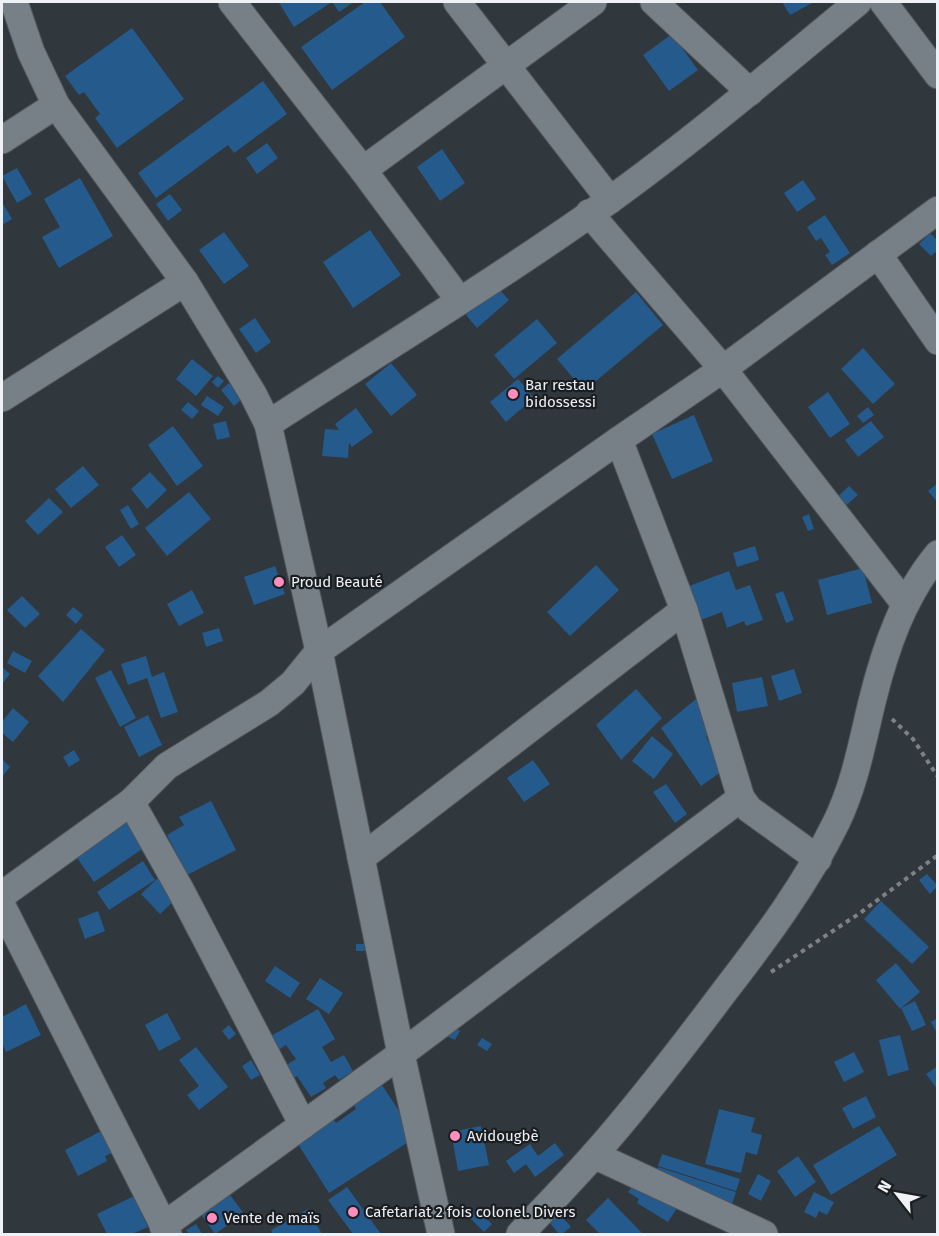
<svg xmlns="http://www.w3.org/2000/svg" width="939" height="1236" viewBox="0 0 939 1236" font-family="'Fira Sans',sans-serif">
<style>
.building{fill:#255a8d}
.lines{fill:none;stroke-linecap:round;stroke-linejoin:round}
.minor-casing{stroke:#50555b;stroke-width:29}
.path{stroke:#7c8187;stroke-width:4;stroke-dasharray:4.5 4.5;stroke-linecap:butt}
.minor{stroke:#788087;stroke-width:27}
.poi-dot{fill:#fe8ebc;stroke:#1b1e21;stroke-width:2}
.labels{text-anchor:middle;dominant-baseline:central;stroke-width:4.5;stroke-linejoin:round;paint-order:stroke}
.poi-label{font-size:15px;fill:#eef1f6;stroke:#1b1e21;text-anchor:start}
</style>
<rect width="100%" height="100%" fill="#30373d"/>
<g class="building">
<path d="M281 2H332L294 27 279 3Z"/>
<path d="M332 2H354L339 12Z"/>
<path d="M365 2H380L405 37 332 90 301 47Z"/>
<path d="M782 2H814L790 15Z"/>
<path d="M132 28 184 99 117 148 95 118 100 114 84 92 79 95 65 76Z"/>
<path d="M672 34 698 70 669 91 643 55Z"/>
<path d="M263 81 287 114 234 153 228 145 156 198 138 173Z"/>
<path d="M267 143 278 158 257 174 246 158Z"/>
<path d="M442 149 465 183 440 201 417 167Z"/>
<path d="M17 168 32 194 17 203 2 176Z"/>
<path d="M80 178 113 236 59 268 42 237 60 227 44 199Z"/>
<path d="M803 180 816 199 797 212 784 193Z"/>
<path d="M170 194 182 210 168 221 156 204Z"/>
<path d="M2 202 12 219 2 225Z"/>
<path d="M825 215 850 253 832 265 825 255 830 252 821 238 816 241 807 227Z"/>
<path d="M370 230 401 275 353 308 323 262Z"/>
<path d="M224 232 249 266 224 284 199 250Z"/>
<path d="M930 233 938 241V250L931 256 919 244Z"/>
<path d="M498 288 509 300 477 328 466 315Z"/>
<path d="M636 292 663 325 584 391 557 359Z"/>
<path d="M255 318 271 342 256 353 239 329Z"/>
<path d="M537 319 557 343 514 379 494 355Z"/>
<path d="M863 348 895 384 873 404 841 369Z"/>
<path d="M192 359 213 376 196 396 176 379Z"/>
<path d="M391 363 417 395 391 416 365 384Z"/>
<path d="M218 376 224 381 218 388 212 382Z"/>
<path d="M518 379 534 398 506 422 490 402Z"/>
<path d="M229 383 242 399 234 406 221 390Z"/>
<path d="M828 392 850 424 830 438 808 407Z"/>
<path d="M207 396 224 407 218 416 201 405Z"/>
<path d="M188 402 199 411 192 419 181 410Z"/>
<path d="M868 407 874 415 863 423 857 416Z"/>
<path d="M356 408 373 432 352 447 349 443 348 458 322 456 325 429 339 430 335 424Z"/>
<path d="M694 415 713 461 672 479 652 434Z"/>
<path d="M226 421 230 437 217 440 213 424Z"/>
<path d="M871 421 884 437 858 457 845 440Z"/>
<path d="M173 426 203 466 177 486 148 445Z"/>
<path d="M83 466 99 485 71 508 55 489Z"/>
<path d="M150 472 167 490 147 509 131 489Z"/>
<path d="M938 483V503L928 491Z"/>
<path d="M849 486 858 495 842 509 834 500Z"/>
<path d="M189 492 211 519 167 556 145 528Z"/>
<path d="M49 498 63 512 38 535 25 521Z"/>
<path d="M128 505 139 524 131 529 120 510Z"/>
<path d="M809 514 814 529 808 531 802 517Z"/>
<path d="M122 535 136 555 119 567 105 547Z"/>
<path d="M755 546 759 560 737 567 733 553Z"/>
<path d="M596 565 619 590 570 636 547 612Z"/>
<path d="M275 566 285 594 254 605 244 577Z"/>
<path d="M863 568 872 603 827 615 818 580Z"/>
<path d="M729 571 736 590 750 585 763 620 746 626 744 621 727 628 722 612 701 620 689 586Z"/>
<path d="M192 590 204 613 179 626 167 604Z"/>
<path d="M783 591 794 620 786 623 775 594Z"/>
<path d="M22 596 40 614 25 628 7 610Z"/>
<path d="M73 607 83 615 76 624 66 615Z"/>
<path d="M219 628 223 641 206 647 202 633Z"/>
<path d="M81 629 105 650 63 702 38 676Z"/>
<path d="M13 651 32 661 25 673 7 663Z"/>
<path d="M146 656 152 677 164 672 178 712 161 718 147 678 128 685 121 664Z"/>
<path d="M2 667 10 674 2 684Z"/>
<path d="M794 669 802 693 779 701 771 676Z"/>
<path d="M111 670 136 718 120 727 95 678Z"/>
<path d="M762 677 768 706 737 712 732 683Z"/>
<path d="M636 689 662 718 621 760 596 725Z"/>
<path d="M702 694 715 730 706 736 712 749 720 747 728 767 701 786 661 728Z"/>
<path d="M13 708 29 722 13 742 2 733V722Z"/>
<path d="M148 715 162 745 139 757 124 727Z"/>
<path d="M652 736 673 754 654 779 632 761Z"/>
<path d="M74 750 80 760 69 767 63 757Z"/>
<path d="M2 759 10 767 2 777Z"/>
<path d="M533 760 550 784 524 802 507 778Z"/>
<path d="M666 784 687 814 675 823 653 792Z"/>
<path d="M211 801 236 850 187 875 167 835 184 825 179 817Z"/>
<path d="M129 817 148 845 94 882 75 855Z"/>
<path d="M143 861 155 880 109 910 97 892Z"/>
<path d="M927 874 938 886 930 894 919 880Z"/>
<path d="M161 875 180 895 160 914 141 894Z"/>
<path d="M881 901 929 947 912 964 864 919Z"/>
<path d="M98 911 105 931 85 939 78 919Z"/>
<path d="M356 944H364L365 951H356Z"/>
<path d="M896 963 920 992 900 1009 876 980Z"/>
<path d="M275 966 300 983 290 998 265 981Z"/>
<path d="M320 978 343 993 329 1014 306 999Z"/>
<path d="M915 1001 926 1025 912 1031 901 1008Z"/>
<path d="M26 1004 41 1035 6 1052 2 1043V1017Z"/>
<path d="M318 1009 335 1039 322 1047 331 1062 344 1055 353 1071 339 1080 335 1075 323 1083 326 1088 311 1097 297 1076 291 1080 283 1067 296 1059 286 1045 274 1053 264 1040Z"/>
<path d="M167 1013 181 1039 159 1051 145 1025Z"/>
<path d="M938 1018V1035L931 1022Z"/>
<path d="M229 1025 236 1034 229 1040 222 1031Z"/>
<path d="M451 1025 460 1031 455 1040 445 1035Z"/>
<path d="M900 1035 909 1070 888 1076 879 1040Z"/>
<path d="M482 1038 492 1044 487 1051 477 1045Z"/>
<path d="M196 1047 228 1087 199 1110 187 1095 199 1086 179 1060Z"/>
<path d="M854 1052 864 1072 844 1082 834 1062Z"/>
<path d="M251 1060 260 1075 251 1080 242 1066Z"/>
<path d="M938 1066V1090L926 1074Z"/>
<path d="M382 1085 416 1137 329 1193 296 1141 308 1136 334 1120 336 1123 356 1109 353 1104Z"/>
<path d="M866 1096 876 1117 853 1129 842 1108Z"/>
<path d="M719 1109 755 1118 751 1132 762 1135 757 1155 746 1152 741 1173 705 1164Z"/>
<path d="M481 1126 489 1165 458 1171 451 1132Z"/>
<path d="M879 1126 897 1155 831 1195 813 1165Z"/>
<path d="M103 1130 114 1152 105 1156 107 1161 78 1176 65 1150Z"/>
<path d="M555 1143 564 1155 535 1177 526 1164 514 1173 506 1161 530 1144 538 1156Z"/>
<path d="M662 1154 740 1179 736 1191 658 1166Z"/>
<path d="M798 1156 816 1182 795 1197 777 1171Z"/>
<path d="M658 1167 736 1192 732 1204 655 1179Z"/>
<path d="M758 1174 771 1181 761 1201 748 1194Z"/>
<path d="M636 1181 679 1205 668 1222 637 1203 639 1199 628 1192Z"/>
<path d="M347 1187 381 1234H353L328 1200Z"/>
<path d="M225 1188 244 1214 215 1234 197 1209Z"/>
<path d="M814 1192 834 1202 827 1215 819 1211 816 1218 804 1212Z"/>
<path d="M134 1196 148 1227 132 1234H107L97 1214Z"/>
<path d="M608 1198 643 1234H600L586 1220Z"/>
<path d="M308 1209 322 1234H273L271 1230Z"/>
<path d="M476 1209 492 1224 484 1232 469 1217Z"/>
<path d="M559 1213 571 1227 562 1234H559L549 1222Z"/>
<path d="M196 1224 202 1234H189L186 1230Z"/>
</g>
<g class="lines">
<defs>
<g id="minor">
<path d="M14 2 31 52 56 105 185 282 253 394 268 424 319 651 401 1054 441 1234"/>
<path d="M232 2 363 170 460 301"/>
<path d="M457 2 610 200"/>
<path d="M654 2 750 92"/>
<path d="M883 2 938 75"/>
<path d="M2 140 56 105"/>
<path d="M363 170 593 2"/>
<path d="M589 213 723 369 905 604"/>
<path d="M878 254 938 341"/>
<path d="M2 398 185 282"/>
<path d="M268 424C382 350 499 279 610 200 696 138 777 69 858 2"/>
<path d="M619 440 684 610 741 798 749 809 818 859"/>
<path d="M131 802 180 889 303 1125"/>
<path d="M361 858 684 610"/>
<path d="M2 895 131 802 167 766 269 703 293 683 319 651 619 440 723 369 938 210"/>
<path d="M2 906 168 1234"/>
<path d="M594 1155 764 1234"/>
<path d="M163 1226 401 1054 741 798"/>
<path d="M520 1234C545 1208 570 1182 594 1155 640 1103 682 1048 724 992 765 939 806 884 836 823 855 784 862 743 872 702 885 649 903 596 938 554"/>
</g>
</defs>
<use href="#minor" class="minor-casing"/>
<g class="path">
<path d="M892 719 913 739 938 777"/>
<path d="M771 972 860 913 938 855"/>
</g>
<use href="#minor" class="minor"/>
</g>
<g class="poi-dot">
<circle cx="513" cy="394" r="6"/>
<circle cx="279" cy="582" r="6"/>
<circle cx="455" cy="1136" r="6"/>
<circle cx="353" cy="1212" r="6"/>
<circle cx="212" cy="1218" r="6"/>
</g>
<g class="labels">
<g class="poi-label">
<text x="525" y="385">Bar restau<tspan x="525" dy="17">bidossessi</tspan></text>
<text x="291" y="582">Proud Beauté</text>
<text x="467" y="1136">Avidougbè</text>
<text x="365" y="1212">Cafetariat 2 fois colonel. Divers</text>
<text x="224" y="1218">Vente de maïs</text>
</g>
</g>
<rect width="939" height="1236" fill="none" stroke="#eef1f6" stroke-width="6"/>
<g transform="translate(897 1194) rotate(301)" stroke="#1b1e21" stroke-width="4.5" paint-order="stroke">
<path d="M0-4.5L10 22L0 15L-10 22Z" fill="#eef1f6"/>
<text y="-9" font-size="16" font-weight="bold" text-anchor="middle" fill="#eef1f6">N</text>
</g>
</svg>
